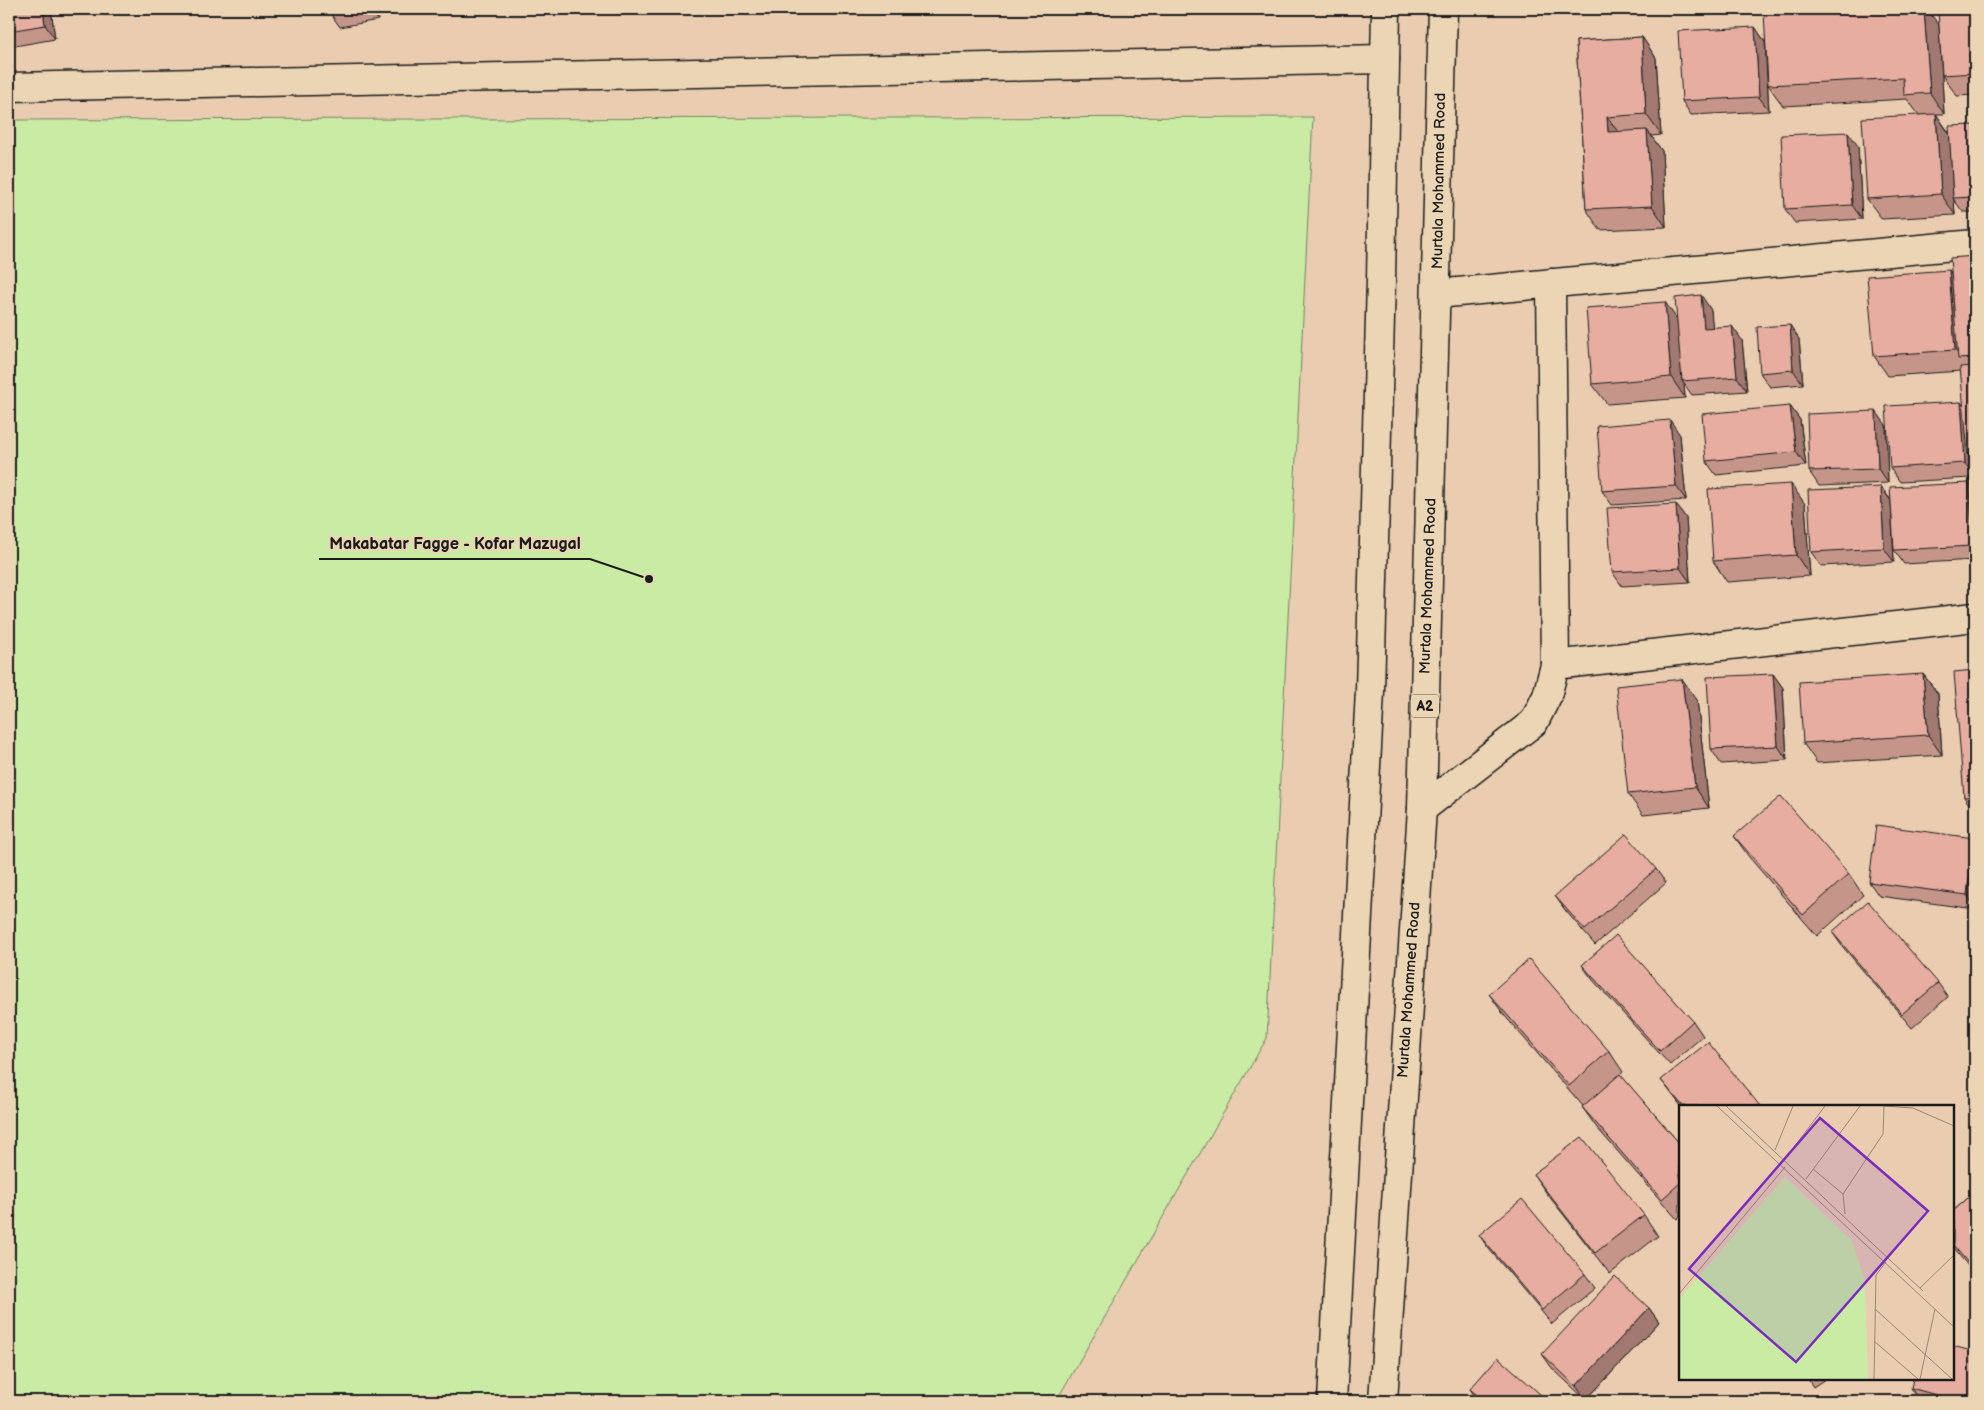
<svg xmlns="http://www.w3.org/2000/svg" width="1984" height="1410" viewBox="0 0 1984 1410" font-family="'Balsamiq Sans',sans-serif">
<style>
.green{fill:#c9eba4;stroke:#728460}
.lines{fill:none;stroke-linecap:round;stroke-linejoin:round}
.street-casing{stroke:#1c1c1c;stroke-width:31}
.highway-casing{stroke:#1c1c1c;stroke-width:31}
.street{stroke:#ebd5b4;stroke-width:28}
.highway{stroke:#ebd5b4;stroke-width:28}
.wall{fill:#c6958a;stroke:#1c1c1c}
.shaded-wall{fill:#a17970;stroke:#1c1c1c}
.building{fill:#e6ada0;stroke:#1c1c1c}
.labels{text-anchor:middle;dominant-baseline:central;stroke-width:4.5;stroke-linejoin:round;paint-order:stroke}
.shield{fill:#ebd5b4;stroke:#5a544a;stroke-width:1}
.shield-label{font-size:14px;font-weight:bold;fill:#1c1c1c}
.street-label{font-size:15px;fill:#1c1c1c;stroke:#ebd5b4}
.inset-road{fill:none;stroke:#988675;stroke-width:1}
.view{fill:#7b2cbf;fill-opacity:0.15;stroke:#7b2cbf;stroke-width:2.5}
.inset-edge{fill:none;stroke:#1c1c1c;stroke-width:2.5}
.leader{fill:none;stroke:#1c1c1c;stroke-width:2}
.callout-dot{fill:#1c1c1c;stroke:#ebd5b4;stroke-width:2}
.callout-label{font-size:16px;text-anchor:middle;font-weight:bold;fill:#1c1c1c;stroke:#ebd5b4;stroke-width:4.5;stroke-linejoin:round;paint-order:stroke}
</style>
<rect width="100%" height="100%" fill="#eacdb0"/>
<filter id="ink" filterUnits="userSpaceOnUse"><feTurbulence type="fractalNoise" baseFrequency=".02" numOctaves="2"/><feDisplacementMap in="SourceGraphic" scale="10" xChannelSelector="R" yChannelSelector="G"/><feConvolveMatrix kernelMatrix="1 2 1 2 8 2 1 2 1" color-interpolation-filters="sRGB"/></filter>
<g filter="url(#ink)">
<path class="green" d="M1313 117 1267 1038 1059 1396 1053 1401H9V120Z"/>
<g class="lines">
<defs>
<g id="street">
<path d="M9 87 1385 59"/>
<path d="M1436 294 1975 244"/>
<path d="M1555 665 1975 617"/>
<path d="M1422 809 1534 722 1547 696 1555 665 1551 283"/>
</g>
<g id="highway">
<path d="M1332 1401 1370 691 1381 280 1386 9"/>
<path d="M1383 1401 1422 809 1443 9"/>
</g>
</defs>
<use href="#street" class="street-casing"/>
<use href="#highway" class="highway-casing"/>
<use href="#street" class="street"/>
<use href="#highway" class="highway"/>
</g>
<g class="wall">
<path d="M9 9H51L55 39 9 47Z"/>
<path d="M329 9H376L378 20 340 27 330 13Z"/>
<path d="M1975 9V95L1957 96 1942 75Z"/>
<path d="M1939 25 1944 114H1936L1950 134 1975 125V212H1963L1954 200 1955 215 1882 219 1867 199 1919 115 1907 99 1783 106 1768 85Z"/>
<path d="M1755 27 1765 42 1769 111 1691 115 1682 101Z"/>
<path d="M1642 37 1656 58 1661 135 1651 136 1662 151 1666 227 1600 230 1586 209 1576 41Z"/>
<path d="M1858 146 1862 219 1795 223 1785 209Z"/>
<path d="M1975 256V465L1974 463 1975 475V560L1904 564 1894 550 1892 518 1894 562 1821 566 1811 552 1881 487 1891 500 1970 484V478L1900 482 1890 468 1964 405 1961 371 1888 376 1874 356 1949 270 1951 273Z"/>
<path d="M1711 310 1712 327 1742 340 1747 391 1692 395 1684 384 1685 398 1607 404 1592 384 1677 319Z"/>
<path d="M1799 339 1803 384 1770 387 1760 373Z"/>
<path d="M1790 406 1800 420 1806 466 1716 475 1706 461Z"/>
<path d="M1886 425 1888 483 1819 486 1809 471Z"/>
<path d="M1680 435 1686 500 1612 505 1602 491Z"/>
<path d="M1805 504 1810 576 1727 582 1713 561Z"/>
<path d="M1686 518 1690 582 1622 586 1612 572Z"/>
<path d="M1975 670V813L1964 797Z"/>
<path d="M1773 674 1783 688 1787 760 1721 764 1711 749Z"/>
<path d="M1923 674 1938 694 1942 755 1817 763 1803 743Z"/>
<path d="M1682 679 1697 700 1709 808 1643 815 1628 794Z"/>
<path d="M1734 836 1849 874 1863 895 1817 936 1749 857Z"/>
<path d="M1974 838 1975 840V909L1879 896 1869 882Z"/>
<path d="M1656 869 1666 883 1595 945 1565 910 1555 896Z"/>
<path d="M1832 932 1938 983 1948 997 1912 1028 1842 946Z"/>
<path d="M1582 965 1693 1021 1703 1036 1670 1065 1592 979Z"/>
<path d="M1489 994 1609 1051 1623 1072 1620 1075 1680 1144V1216L1677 1219 1597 1128 1582 1107 1583 1106 1504 1015Z"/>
<path d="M1661 1080 1760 1106H1681Z"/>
<path d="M1533 1174 1644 1215 1658 1236 1610 1274 1548 1195Z"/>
<path d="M1975 1192V1274L1953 1248V1211Z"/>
<path d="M1479 1235 1585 1274 1595 1288 1552 1324 1489 1249Z"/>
<path d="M1649 1308 1659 1322 1586 1400 1552 1368 1542 1354Z"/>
<path d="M1808 1379H1825L1813 1387Z"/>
<path d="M1911 1388 1975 1401H1920Z"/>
<path d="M1470 1389 1548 1401H1478Z"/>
</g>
<g class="shaded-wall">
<path d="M43 9H51L55 39 45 25Z"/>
<path d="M370 9H376L378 20Z"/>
<path d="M1924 9H1927L1939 25 1944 114 1930 93Z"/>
<path d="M1755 27 1765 42 1769 111 1759 97Z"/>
<path d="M1642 37 1656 58 1661 135 1646 114Z"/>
<path d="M1936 114 1950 135 1953 198 1954 200 1955 215 1941 194Z"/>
<path d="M1607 117 1622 137 1608 132Z"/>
<path d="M1647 130 1662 151 1666 227 1652 206Z"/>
<path d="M1848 132 1858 146 1862 219 1852 205Z"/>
<path d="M1949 270 1963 290 1962 359 1955 350Z"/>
<path d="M1701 295 1711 310 1714 342 1704 328Z"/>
<path d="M1665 302 1679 322 1682 381 1684 384 1685 398 1671 377Z"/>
<path d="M1790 325 1799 339 1803 384 1793 370Z"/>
<path d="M1732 326 1742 340 1747 391 1737 377Z"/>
<path d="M1961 402 1971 416 1968 454 1974 463 1975 478 1965 463Z"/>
<path d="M1790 406 1800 420 1806 466 1796 452Z"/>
<path d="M1876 411 1886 425 1888 483 1878 469Z"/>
<path d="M1670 420 1680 435 1686 500 1676 486Z"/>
<path d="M1969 483 1975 491V549L1973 546Z"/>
<path d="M1791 484 1805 504 1810 576 1796 555Z"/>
<path d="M1881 487 1891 501 1894 562 1884 548Z"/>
<path d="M1676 504 1686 518 1690 582 1680 568Z"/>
<path d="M1773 674 1783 688 1787 760 1778 746Z"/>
<path d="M1923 674 1938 694 1942 755 1928 735Z"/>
<path d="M1682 679 1697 700 1709 808 1695 787Z"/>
<path d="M1974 838 1975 840V907L1967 895Z"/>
<path d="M1649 1308 1659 1322 1586 1400 1576 1386Z"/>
</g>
<g class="building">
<path d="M9 9H43L45 25 9 31Z"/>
<path d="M329 9H351L330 13Z"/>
<path d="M1846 9H1924L1930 93 1904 95 1903 78 1768 85 1764 13Z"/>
<path d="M1938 9H1975V73L1942 75Z"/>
<path d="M1755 27 1759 97 1682 101 1678 31Z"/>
<path d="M1642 37 1646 114 1607 117 1608 132 1647 130 1652 206 1586 209 1576 41Z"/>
<path d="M1936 114 1941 194 1867 199 1862 118Z"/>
<path d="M1975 125V197L1953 198 1949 126Z"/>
<path d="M1848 132 1852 205 1785 209 1781 135Z"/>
<path d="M1975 256V358L1958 359 1950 258Z"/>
<path d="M1949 270 1955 350 1874 356 1867 276Z"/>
<path d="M1701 295 1704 328 1732 326 1737 377 1682 381 1675 298Z"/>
<path d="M1665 302 1671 377 1592 384 1586 308Z"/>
<path d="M1790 325 1793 370 1760 373 1757 327Z"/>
<path d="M1975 366V453L1968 454 1960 367Z"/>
<path d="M1961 402 1965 463 1890 468 1886 406Z"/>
<path d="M1790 406 1796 452 1706 461 1702 414Z"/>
<path d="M1876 411 1878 469 1809 471 1807 414Z"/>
<path d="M1670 420 1676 486 1602 491 1597 426Z"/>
<path d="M1975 475V539L1970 476Z"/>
<path d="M1969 483 1973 546 1894 550 1890 487Z"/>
<path d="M1791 484 1796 555 1713 561 1708 489Z"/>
<path d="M1881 487 1884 548 1811 552 1808 490Z"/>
<path d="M1676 504 1680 568 1612 572 1607 508Z"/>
<path d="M1975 670V796L1964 797 1954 672Z"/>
<path d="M1773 674 1778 746 1711 749 1707 677Z"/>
<path d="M1923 674 1928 735 1803 743 1799 682Z"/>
<path d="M1682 679 1695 787 1628 794 1616 686Z"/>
<path d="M1781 796 1849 874 1803 915 1734 836Z"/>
<path d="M1876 825 1974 838 1967 895 1869 882Z"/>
<path d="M1626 834 1656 869 1585 930 1555 896Z"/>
<path d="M1868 901 1938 983 1902 1014 1832 932Z"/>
<path d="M1616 935 1693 1021 1660 1051 1582 965Z"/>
<path d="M1529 959 1609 1051 1569 1086 1489 994Z"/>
<path d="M1708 1042 1760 1106H1683L1661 1080Z"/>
<path d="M1620 1074 1680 1144V1183L1662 1199 1582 1107Z"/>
<path d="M1582 1137 1644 1215 1595 1253 1533 1174Z"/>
<path d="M1975 1192V1258L1969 1264 1953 1245V1211Z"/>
<path d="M1522 1199 1585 1274 1542 1310 1479 1235Z"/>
<path d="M1615 1276 1649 1308 1576 1386 1542 1354Z"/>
<path d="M1953 1346 1975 1352V1401H1958L1911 1388 1913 1379H1953Z"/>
<path d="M1498 1357 1548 1401H1484L1470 1389Z"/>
</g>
</g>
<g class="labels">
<rect class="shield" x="1411" y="694.5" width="28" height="23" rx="4"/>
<g class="shield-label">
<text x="1425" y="706">A2</text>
</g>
<g class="street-label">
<text transform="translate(1439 181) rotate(-89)">Murtala Mohammed Road</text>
<text transform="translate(1428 586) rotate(-88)">Murtala Mohammed Road</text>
<text transform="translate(1409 990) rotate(-86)">Murtala Mohammed Road</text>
</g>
</g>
<g transform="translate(1679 1105)">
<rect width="275" height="275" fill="#eacdb0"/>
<path d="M106 72 173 136 186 176 189 274H0V194Z" fill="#c9eba4"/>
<path class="inset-road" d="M38 1 275 222M47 1 244 186M205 1 234 3 275 21M96 45 114 1M106 54 146 1M134 64 164 89 166 109M127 74 181 1M164 89 204 29 205 1M241 183 275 150M0 189 106 62M196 204 273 274M195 236 239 274M195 274 197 170 207 157M241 274 256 204"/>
<path class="view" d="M141 13 249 106 117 257 10 164Z"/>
<rect width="275" height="275" class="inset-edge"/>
</g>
<path class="leader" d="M649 579L590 559H319"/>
<circle class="callout-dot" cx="649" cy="579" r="5"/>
<g class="callout-label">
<text x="455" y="549">Makabatar Fagge - Kofar Mazugal</text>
</g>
<rect width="1984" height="1410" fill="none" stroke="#ebd5b4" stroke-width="30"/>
<rect x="15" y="15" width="1954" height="1380" fill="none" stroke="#1c1c1c" stroke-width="2" filter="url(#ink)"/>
</svg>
